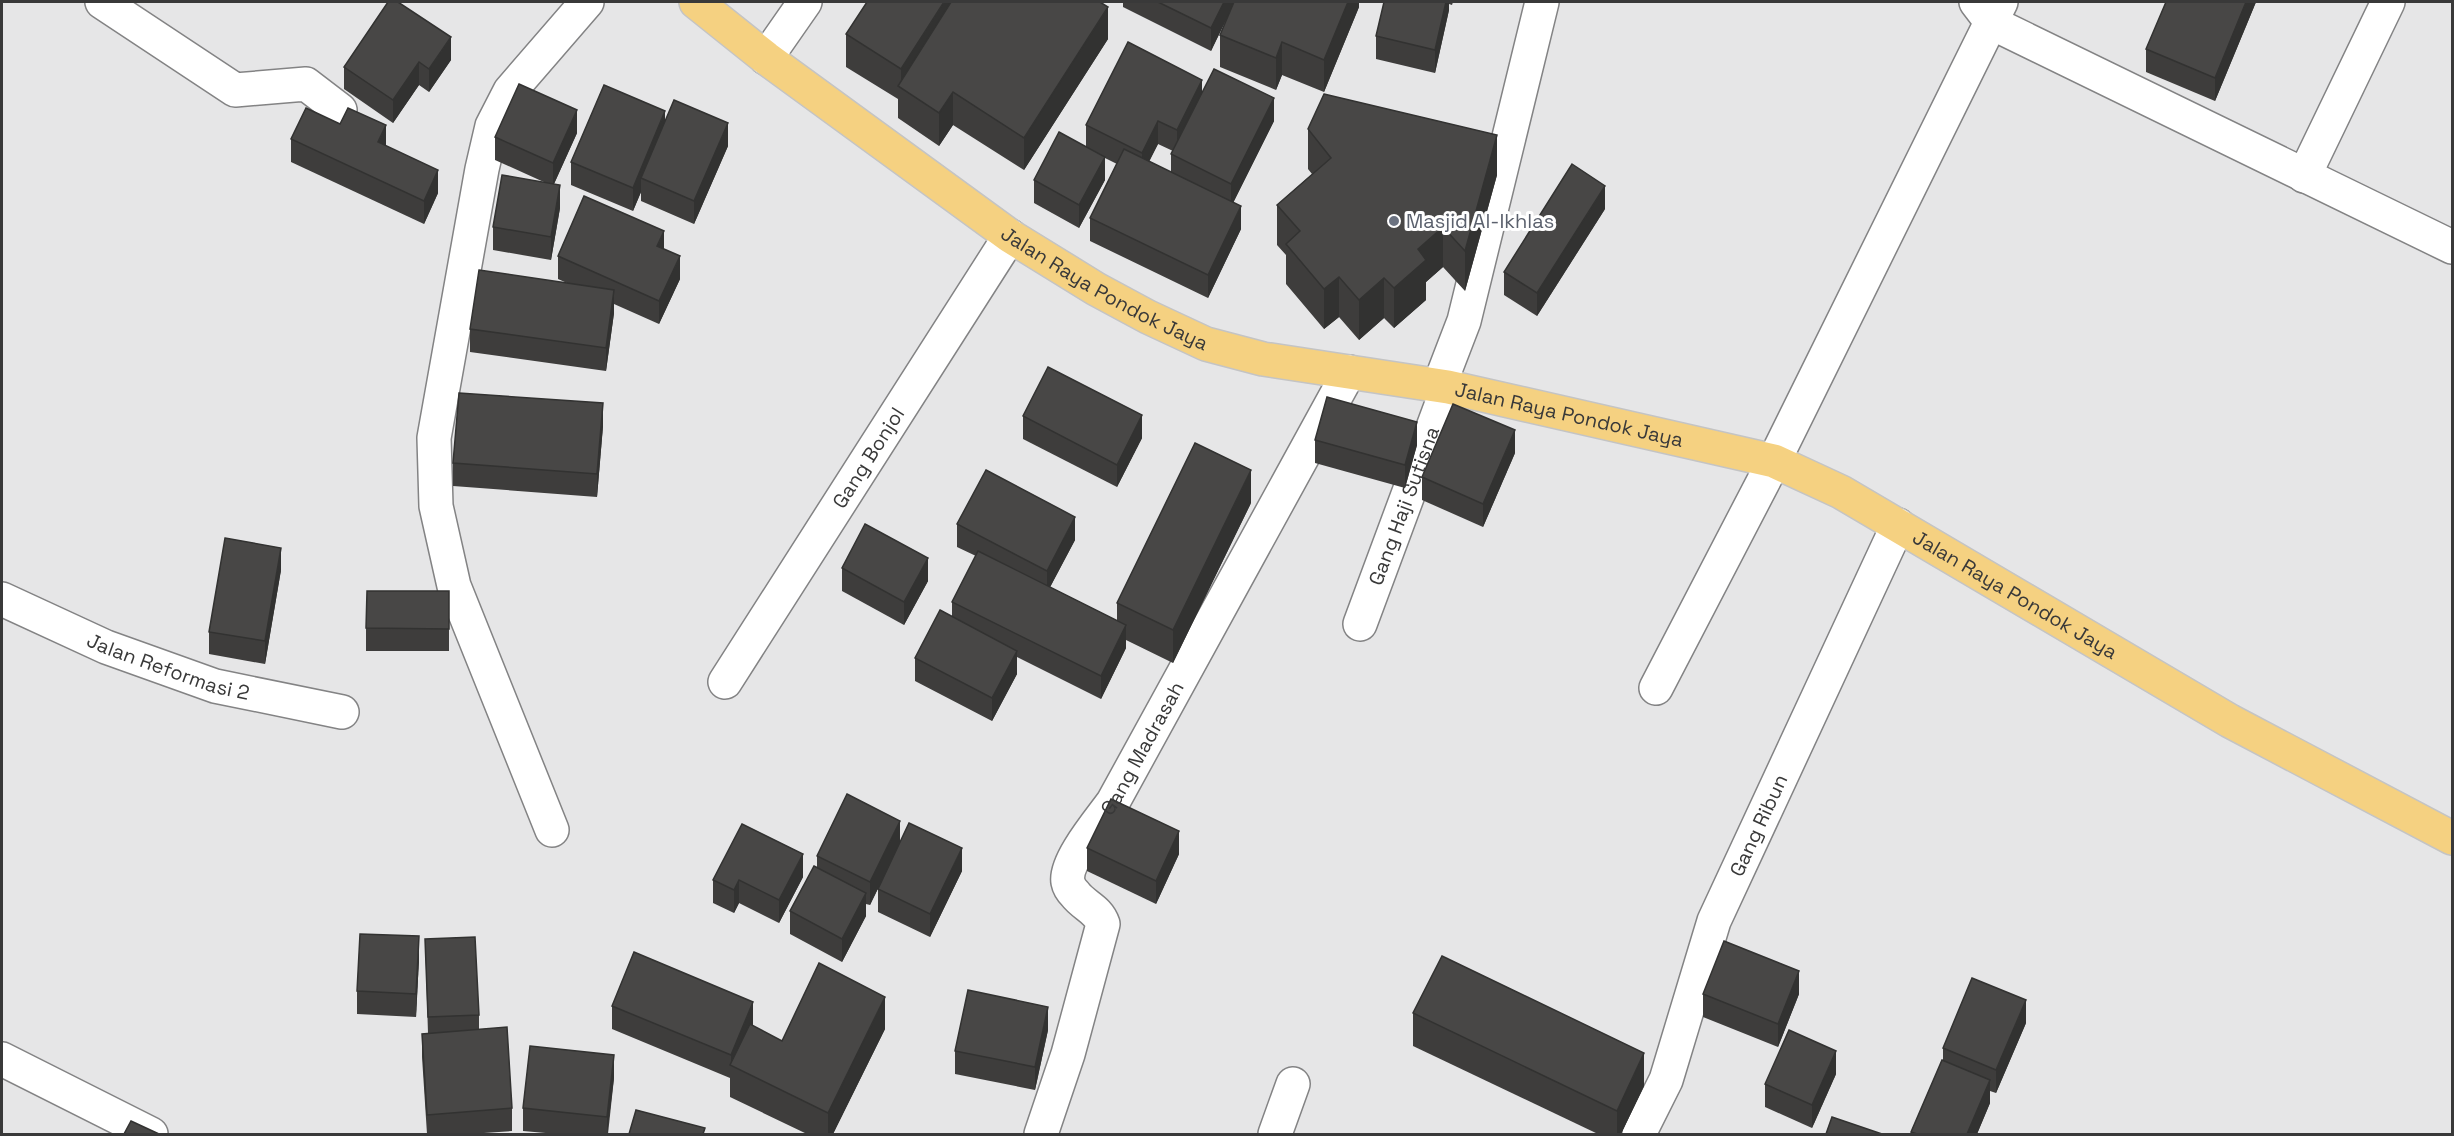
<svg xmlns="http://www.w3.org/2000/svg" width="2454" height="1136" viewBox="0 0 2454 1136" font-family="'Space Grotesk',sans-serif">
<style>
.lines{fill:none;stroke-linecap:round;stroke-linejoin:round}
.minor-casing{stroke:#838384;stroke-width:36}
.major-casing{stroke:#c4c4c4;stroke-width:36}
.minor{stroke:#fff;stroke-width:33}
.major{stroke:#f5d181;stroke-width:33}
.wall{fill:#3e3d3c;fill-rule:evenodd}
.shaded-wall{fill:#323231}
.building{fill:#484746;stroke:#323231;stroke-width:1.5}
.worship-dot{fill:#6b7280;stroke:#fff;stroke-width:2}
.labels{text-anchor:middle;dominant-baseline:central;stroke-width:6;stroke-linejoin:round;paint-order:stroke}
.worship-label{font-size:20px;fill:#5b616d;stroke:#fff;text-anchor:start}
.street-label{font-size:20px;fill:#393939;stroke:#fff}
</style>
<rect width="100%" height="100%" fill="#e6e6e7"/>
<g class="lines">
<defs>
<g id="minor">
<path d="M102 2 235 90 306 84 340 110"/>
<path d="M1976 2 1992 23 2452 247"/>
<path d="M766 58 805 2"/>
<path d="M2304 176 2388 2"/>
<path d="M1439 386 1464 321 1542 2"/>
<path id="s1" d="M2 599 106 647 215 686 342 712"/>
<path id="s2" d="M1360 624 1448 387"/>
<path id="s3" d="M725 682 1010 236"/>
<path d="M1656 688 1774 461 2001 2"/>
<path d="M552 830 454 586 436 506 434 438 482 169 492 126 510 91 587 2"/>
<path d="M2 1059 151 1134"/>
<path id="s4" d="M1041 1134 1068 1054 1103 924C1098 909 1084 906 1075 894 1072 891 1069 887 1068 882 1064 862 1101 819 1113 802L1349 372"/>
<path d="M1275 1134 1293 1084"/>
<path id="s5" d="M1639 1134 1666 1080 1714 921 1898 525"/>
</g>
<g id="major">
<path id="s6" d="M696 2 766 58 1010 236 1096 289 1148 317 1206 344 1263 359 1448 387 1774 461 1841 492 2230 721 2452 838"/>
</g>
</defs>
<use href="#minor" class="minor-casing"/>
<use href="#major" class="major-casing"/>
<use href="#minor" class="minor"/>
<use href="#major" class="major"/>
</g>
<g class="wall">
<path d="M1123 2H1359V7L1324 92 1282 75 1276 90 1220 67V35L1227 17 1211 51 1123 7Z"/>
<path d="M1384 2H1453L1452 5 1449 4V10L1435 73 1376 59V36Z"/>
<path d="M2256 2 2215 101 2146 72V49Z"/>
<path d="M846 34 1108 39 1024 170 953 125 939 146 898 118V99L846 67Z"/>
<path d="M451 60 429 92 419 85 393 123 344 89V67Z"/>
<path d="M1202 92 1274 121 1233 203 1241 229 1208 298 1090 241V218L1117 164 1105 158V180L1079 228 1034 203V180L1086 147V125ZM1158 144 1173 151 1171 154V172L1149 161Z"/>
<path d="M665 121 728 146 694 224 641 201V192L633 211 571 185V162Z"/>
<path d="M1308 129 1497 175 1465 291 1443 267 1426 282V300L1394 328 1384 318 1359 340 1339 317 1324 329 1286 284V255L1277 245V205L1312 174 1308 169Z"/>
<path d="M577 133 554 184 560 208 551 260 493 250V227L546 183 495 160V137Z"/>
<path d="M291 139 386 146 438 193 424 224 291 162Z"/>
<path d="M1605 209 1537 316 1504 295V272Z"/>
<path d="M664 249 680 279 659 324 614 304V313L606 371 470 352V329L567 283 558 279V256Z"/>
<path d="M1023 416 1142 438 1117 487 1023 439Z"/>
<path d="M603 426 597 497 453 486V463Z"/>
<path d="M1315 440 1417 445 1405 488 1315 463Z"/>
<path d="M1515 453 1483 527 1422 500V477Z"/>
<path d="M1251 503 1173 663 1126 640V648L1101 699 1017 657V674L992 721 915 681V658L952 616V602L976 556 957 547V524L1075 540 1050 587 1117 621V603Z"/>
<path d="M842 568 928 581 904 625 842 591Z"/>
<path d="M281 570 265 664 209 654V632Z"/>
<path d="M449 591V651H366V628Z"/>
<path d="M900 841 962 871 930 937 878 912V889L881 882 870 905 866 904V916L842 962 790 934V911L817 867V856Z"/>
<path d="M1087 848 1179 854 1156 904 1087 871Z"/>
<path d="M803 877 779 923 739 903 734 913 713 903V880Z"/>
<path d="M425 939 479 1015V1029L512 1108V1131L469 1134H427L422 1057V1034L428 1033Z"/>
<path d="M419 959 416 1017 357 1014V991Z"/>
<path d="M1703 994H1799L1778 1047 1703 1017Z"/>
<path d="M612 1006 753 1025V1026L782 1041 885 1029 833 1134H807L730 1097V1078L612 1029Z"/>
<path d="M1413 1013 1644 1086 1621 1134H1598L1413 1046Z"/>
<path d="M2026 1023 1996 1093 1990 1091V1103L1977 1134H1911V1132L1943 1060V1048Z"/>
<path d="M1048 1030 1035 1090 955 1074V1051Z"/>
<path d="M1836 1074 1812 1128 1765 1107V1084Z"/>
<path d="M614 1078 608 1134H557L523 1131V1108Z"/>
</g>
<g class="shaded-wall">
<path d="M944 2H964L901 88V69Z"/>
<path d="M1224 2H1235L1211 51V28Z"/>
<path d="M1348 2H1359V7L1324 92V60Z"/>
<path d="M1446 2H1449V10L1435 73V50Z"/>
<path d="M2246 2H2256L2215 101V78Z"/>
<path d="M1108 7V39L1024 170V138Z"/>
<path d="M451 37V60L429 92V69Z"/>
<path d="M1282 42V75L1276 90V58Z"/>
<path d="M419 62V85L393 123V100Z"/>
<path d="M1202 80V103L1177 153V130Z"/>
<path d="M953 92V125L939 146V113Z"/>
<path d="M1274 98V121L1231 207V184Z"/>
<path d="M577 110V133L553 186V163Z"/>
<path d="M665 111V134L641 178V192L633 211V188Z"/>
<path d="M1158 121V144L1142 176V153Z"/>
<path d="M728 123V146L694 224V201Z"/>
<path d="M386 125V148L378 142Z"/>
<path d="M1497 135V175L1465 291V251Z"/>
<path d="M1105 157V180L1079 228V205Z"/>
<path d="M438 170V193L424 224V201Z"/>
<path d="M560 185V208L551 260V237Z"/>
<path d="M1605 186V209L1537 316V293Z"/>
<path d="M1241 206V229L1208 298V275Z"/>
<path d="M1443 227V267L1426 282V300L1394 328V288L1418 249Z"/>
<path d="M664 231V254L657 246Z"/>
<path d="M680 256V279L659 324V301Z"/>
<path d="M1339 277V317L1324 329V289Z"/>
<path d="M1384 278V318L1359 340V300Z"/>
<path d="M614 290V313L606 371V348Z"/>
<path d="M603 403V426L597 497V474Z"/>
<path d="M1142 415V438L1117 487V465Z"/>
<path d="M1417 422V445L1405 488V465Z"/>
<path d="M1515 430V453L1483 527V504Z"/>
<path d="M1251 470V503L1173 663V630Z"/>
<path d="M1075 517V540L1047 593V571Z"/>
<path d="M281 548V570L265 664V641Z"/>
<path d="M928 558V581L904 625V602Z"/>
<path d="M1126 625V648L1101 699V676Z"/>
<path d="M1017 651V674L992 721V698Z"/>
<path d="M900 821V844L870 905V882Z"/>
<path d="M1179 831V854L1156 904V881Z"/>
<path d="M962 848V871L930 937V914Z"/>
<path d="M803 854V877L779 923V900Z"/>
<path d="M739 880V903L734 913V890Z"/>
<path d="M866 893V916L842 962V939Z"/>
<path d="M419 936V959L416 1017V994Z"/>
<path d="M1799 971V994L1778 1047V1024Z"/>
<path d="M885 997V1029L833 1134H828V1113Z"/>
<path d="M2026 1000V1023L1996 1093V1070Z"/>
<path d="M753 1002V1025L735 1067 731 1065V1055Z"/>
<path d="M1048 1007V1030L1035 1090V1067Z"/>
<path d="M1836 1051V1074L1812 1128V1105Z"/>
<path d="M1644 1053V1086L1621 1134H1617V1111Z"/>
<path d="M614 1055V1078L607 1134V1117Z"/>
<path d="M1990 1080V1103L1977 1134H1967Z"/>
</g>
<g class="building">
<path d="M388 2H398L451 37 429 69 419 62 393 100 344 67Z"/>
<path d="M867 2H944L901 69 846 34Z"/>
<path d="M951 2H1100L1108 7 1024 138 953 92 939 113 898 86Z"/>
<path d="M1158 2H1224L1211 28Z"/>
<path d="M1234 2H1348L1324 60 1282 42 1276 58 1220 35Z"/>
<path d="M1384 2H1446L1435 50 1376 36Z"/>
<path d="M2166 2H2246L2215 78 2146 49Z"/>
<path d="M1128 42 1202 80 1177 130 1158 121 1142 153 1086 125Z"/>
<path d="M1214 69 1274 98 1231 184 1171 154Z"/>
<path d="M519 84 577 110 553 163 495 137Z"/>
<path d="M604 85 665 111 633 188 571 162Z"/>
<path d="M1324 94 1497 135 1465 251 1443 227 1418 249 1426 260 1394 288 1384 278 1359 300 1339 277 1324 289 1286 244 1300 231 1277 205 1331 158 1308 129Z"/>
<path d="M674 100 728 123 694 201 641 178Z"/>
<path d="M306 108 340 124 348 108 386 125 378 142 438 170 424 201 291 139Z"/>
<path d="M1059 132 1105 157 1079 205 1034 180Z"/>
<path d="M1124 149 1241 206 1208 275 1090 218Z"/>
<path d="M1572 164 1605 186 1537 293 1504 272Z"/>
<path d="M502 175 560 185 551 237 493 227Z"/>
<path d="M584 196 664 231 657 246 680 256 659 301 558 256Z"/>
<path d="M479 270 614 290 606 348 470 329Z"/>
<path d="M1048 367 1142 415 1117 465 1023 416Z"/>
<path d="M459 393 603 403 597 474 453 463Z"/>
<path d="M1327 397 1417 422 1405 465 1315 440Z"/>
<path d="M1453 404 1515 430 1483 504 1422 477Z"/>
<path d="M1195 443 1251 470 1173 630 1117 603Z"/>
<path d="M986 470 1075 517 1047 571 957 524Z"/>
<path d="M865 524 928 558 904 602 842 568Z"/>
<path d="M225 538 281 548 265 641 209 632Z"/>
<path d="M978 551 1126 625 1101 676 952 602Z"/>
<path d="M367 591H449V629L366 628Z"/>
<path d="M940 610 1017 651 992 698 915 658Z"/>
<path d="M847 794 900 821 870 882 817 856Z"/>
<path d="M1111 799 1179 831 1156 881 1087 848Z"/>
<path d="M909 823 962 848 930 914 878 889Z"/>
<path d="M742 824 803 854 779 900 739 880 734 890 713 880Z"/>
<path d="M814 866 866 893 842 939 790 911Z"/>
<path d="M360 934 419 936 416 994 357 991Z"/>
<path d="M475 937 479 1015 428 1017 425 939Z"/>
<path d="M1724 941 1799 971 1778 1024 1703 994Z"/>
<path d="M634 952 753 1002 731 1055 612 1006Z"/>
<path d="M1442 956 1644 1053 1617 1111 1413 1013Z"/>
<path d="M819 963 885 997 828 1113 730 1065 750 1024 782 1041Z"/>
<path d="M1972 978 2026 1000 1996 1070 1943 1048Z"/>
<path d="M968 990 1048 1007 1035 1067 955 1051Z"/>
<path d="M507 1027 512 1108 427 1115 422 1034Z"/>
<path d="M1789 1030 1836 1051 1812 1105 1765 1084Z"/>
<path d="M530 1046 614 1055 607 1117 523 1108Z"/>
<path d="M1942 1060 1990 1080 1967 1134H1917L1911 1132Z"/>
<path d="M636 1110 705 1128 703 1134H629Z"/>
<path d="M1832 1117 1882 1134H1826Z"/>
<path d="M131 1121 159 1134H124Z"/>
</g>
<circle class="worship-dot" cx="1394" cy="221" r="6"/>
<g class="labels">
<g class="worship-label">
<text x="1406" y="221">Masjid Al-Ikhlas</text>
</g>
<g class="street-label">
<text stroke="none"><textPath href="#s6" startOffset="500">Jalan Raya Pondok Jaya</textPath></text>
<text stroke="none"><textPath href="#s6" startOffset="986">Jalan Raya Pondok Jaya</textPath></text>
<text stroke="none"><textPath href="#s3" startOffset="266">Gang Bonjol</textPath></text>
<text stroke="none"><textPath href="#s2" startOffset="126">Gang Haji Sutisna</textPath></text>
<text stroke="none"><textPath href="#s6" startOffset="1472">Jalan Raya Pondok Jaya</textPath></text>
<text stroke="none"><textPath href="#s1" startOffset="180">Jalan Reformasi 2</textPath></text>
<text stroke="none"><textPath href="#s4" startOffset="429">Gang Madrasah</textPath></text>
<text stroke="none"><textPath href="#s5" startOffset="332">Gang Ribun</textPath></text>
</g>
</g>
<rect width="2454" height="1136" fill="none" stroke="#393939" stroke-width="6"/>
</svg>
